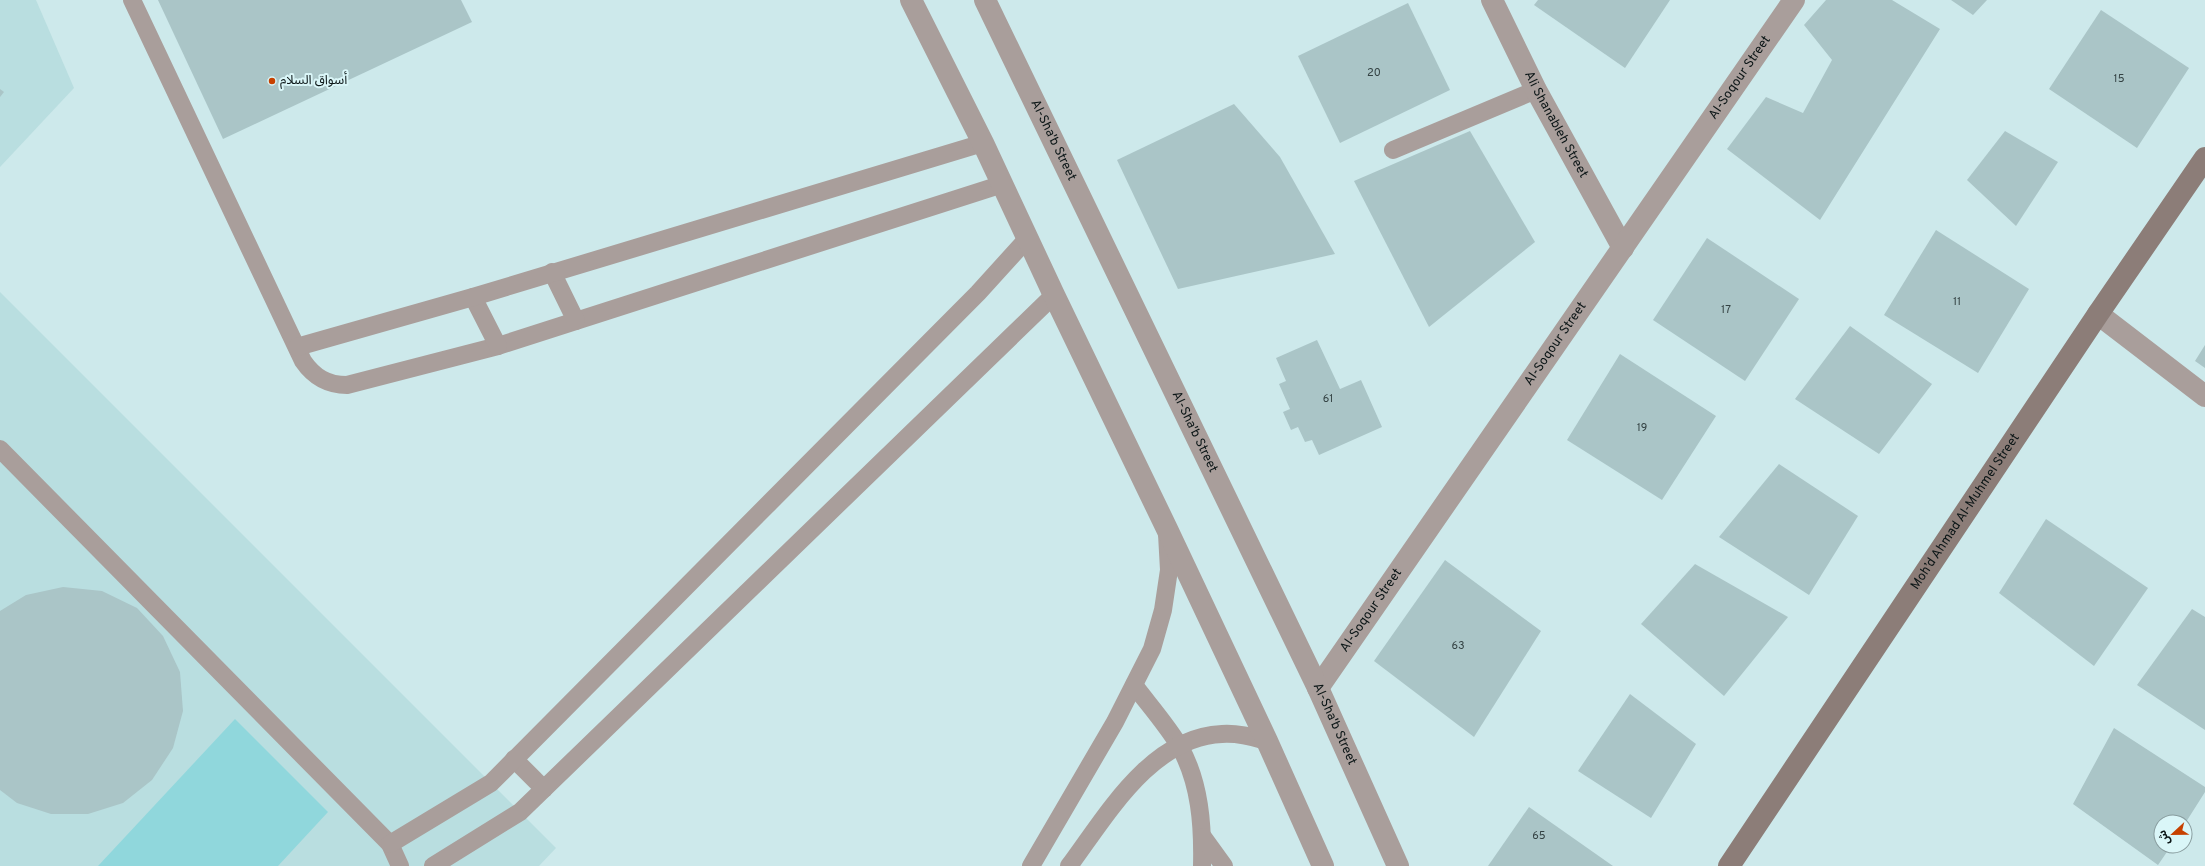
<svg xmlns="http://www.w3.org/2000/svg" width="2205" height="866" viewBox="0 0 2205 866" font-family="Overpass,'Noto Sans Arabic',sans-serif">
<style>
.built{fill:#b9dee0}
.green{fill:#90d7dc}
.building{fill:#aac5c7}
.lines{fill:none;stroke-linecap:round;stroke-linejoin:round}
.service{stroke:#a99e9b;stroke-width:18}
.minor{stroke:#a99e9b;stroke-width:22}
.tertiary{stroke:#a99e9b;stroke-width:22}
.secondary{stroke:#8c7d78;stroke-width:22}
.poi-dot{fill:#c74100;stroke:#daf6f8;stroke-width:1.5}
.labels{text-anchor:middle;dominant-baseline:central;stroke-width:4;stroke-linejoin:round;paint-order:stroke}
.number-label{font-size:11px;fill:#344243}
.street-label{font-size:13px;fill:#0c1617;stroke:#daf6f8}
.poi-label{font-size:13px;fill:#0c1617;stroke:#daf6f8;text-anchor:start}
</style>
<rect width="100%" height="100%" fill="#cde9eb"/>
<g class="built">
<path d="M0 0H36L74 88 0 167Z"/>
<path d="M0 292 556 848 539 866H0Z"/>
</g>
<path class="green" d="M235 719 328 812 278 866H98Z"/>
<g class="building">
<path d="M158 0H461L472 22 223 139Z"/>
<path d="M1538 0H1670L1625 68 1534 5Z"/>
<path d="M1826 0H1892L1940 29 1820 220 1727 149 1766 97 1803 113 1832 60 1804 25Z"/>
<path d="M1951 0H1987L1973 15Z"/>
<path d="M1408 3 1450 90 1340 143 1298 56Z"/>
<path d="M2101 10 2189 68 2137 148 2049 89Z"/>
<path d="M0 89 4 92 0 97Z"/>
<path d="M1234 104 1280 157 1335 254 1178 289 1117 160Z"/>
<path d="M1470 131 1535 242 1429 327 1354 181Z"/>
<path d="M2005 131 2058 162 2016 226 1967 180Z"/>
<path d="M1936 230 2029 289 1978 373 1884 315Z"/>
<path d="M1707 238 1799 299 1745 381 1653 320Z"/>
<path d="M1850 326 1932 384 1879 454 1795 399Z"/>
<path d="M1317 340 1340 389 1361 380 1382 427 1319 455 1312 440 1305 442 1298 427 1291 430 1283 412 1290 409 1279 384 1286 381 1276 358Z"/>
<path d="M2205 345V368L2195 361Z"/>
<path d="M1620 354 1716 416 1662 500 1567 440Z"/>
<path d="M1779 464 1858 516 1809 595 1719 537Z"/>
<path d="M2046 519 2148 588 2094 666 1999 593Z"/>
<path d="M1445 560 1541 631 1474 737 1374 661Z"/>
<path d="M1695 564 1788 617 1724 696 1641 624Z"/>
<path d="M63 587 102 591 137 608 163 636 180 672 183 711 173 748 152 780 123 803 88 814H51L17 803 0 790V611L26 595Z"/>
<path d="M2192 609 2205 617V730L2137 685Z"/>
<path d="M1630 694 1696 744 1651 818 1578 771Z"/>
<path d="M2114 728 2205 787V792L2186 822H2161V846H2171L2158 865 2073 804Z"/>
<path d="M1529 807 1613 866H1488Z"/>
</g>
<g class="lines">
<g class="service">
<path d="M132 0 303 361C314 377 327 385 347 385L498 346 1003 184"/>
<path d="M1393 150 1536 90"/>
<path d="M552 272 576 321"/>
<path d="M473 297 498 346"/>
<path d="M297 347 473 297 983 143"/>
<path d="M0 449 390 844 400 866"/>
<path d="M1134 685C1149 705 1167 725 1180 747 1200 783 1203 825 1202 866"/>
<path d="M514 759 544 789"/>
<path d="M1203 837 1224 866"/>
<path d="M390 844 491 783 978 293 1027 239"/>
<path d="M433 866 520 812 1054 295"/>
<path d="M1031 866 1115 722 1152 649 1163 610 1169 570 1167 534"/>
<path d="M1069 866C1107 815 1151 737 1222 734 1238 733 1252 737 1267 741"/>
</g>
<g class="minor">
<path id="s1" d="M1492 0 1536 90 1623 248"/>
<path d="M2098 314 2205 396"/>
<path id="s2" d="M1318 688 1794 0"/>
</g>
<g class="tertiary">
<path d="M911 0 983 143 1054 295 1167 529 1267 741 1323 866"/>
<path id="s3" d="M985 0 1318 688 1398 866"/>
</g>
<path class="secondary" id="s4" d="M1729 866 2098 314 2205 158"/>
</g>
<circle class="poi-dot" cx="272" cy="81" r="4"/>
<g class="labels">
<g class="number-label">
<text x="1374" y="73">20</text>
<text x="2119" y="79">15</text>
<text x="1957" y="302">11</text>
<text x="1726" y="310">17</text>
<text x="1328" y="399">61</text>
<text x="1642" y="428">19</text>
<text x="1458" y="646">63</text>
<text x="1539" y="836">65</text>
</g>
<g class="street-label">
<text stroke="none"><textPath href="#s2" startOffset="742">Al-Soqour Street</textPath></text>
<text stroke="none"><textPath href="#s1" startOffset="140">Ali Shanableh Street</textPath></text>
<text stroke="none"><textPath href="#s3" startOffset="156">Al-Sha'b Street</textPath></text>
<text stroke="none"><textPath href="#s2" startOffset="418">Al-Soqour Street</textPath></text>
<text stroke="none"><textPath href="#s3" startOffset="480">Al-Sha'b Street</textPath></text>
<text stroke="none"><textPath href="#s4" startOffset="426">Moh’d Ahmad Al-Muhmel Street</textPath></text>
<text stroke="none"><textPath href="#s2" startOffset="94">Al-Soqour Street</textPath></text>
<text stroke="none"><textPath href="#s3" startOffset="804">Al-Sha'b Street</textPath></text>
</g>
<g class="poi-label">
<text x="280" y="81">أسواق السلام</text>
</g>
</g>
<g transform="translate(2173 834) rotate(248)"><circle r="19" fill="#daf6f8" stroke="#889c9e"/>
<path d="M0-3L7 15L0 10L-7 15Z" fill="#c74100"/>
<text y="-6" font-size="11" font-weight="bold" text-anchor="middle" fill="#0c1617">ش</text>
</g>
</svg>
